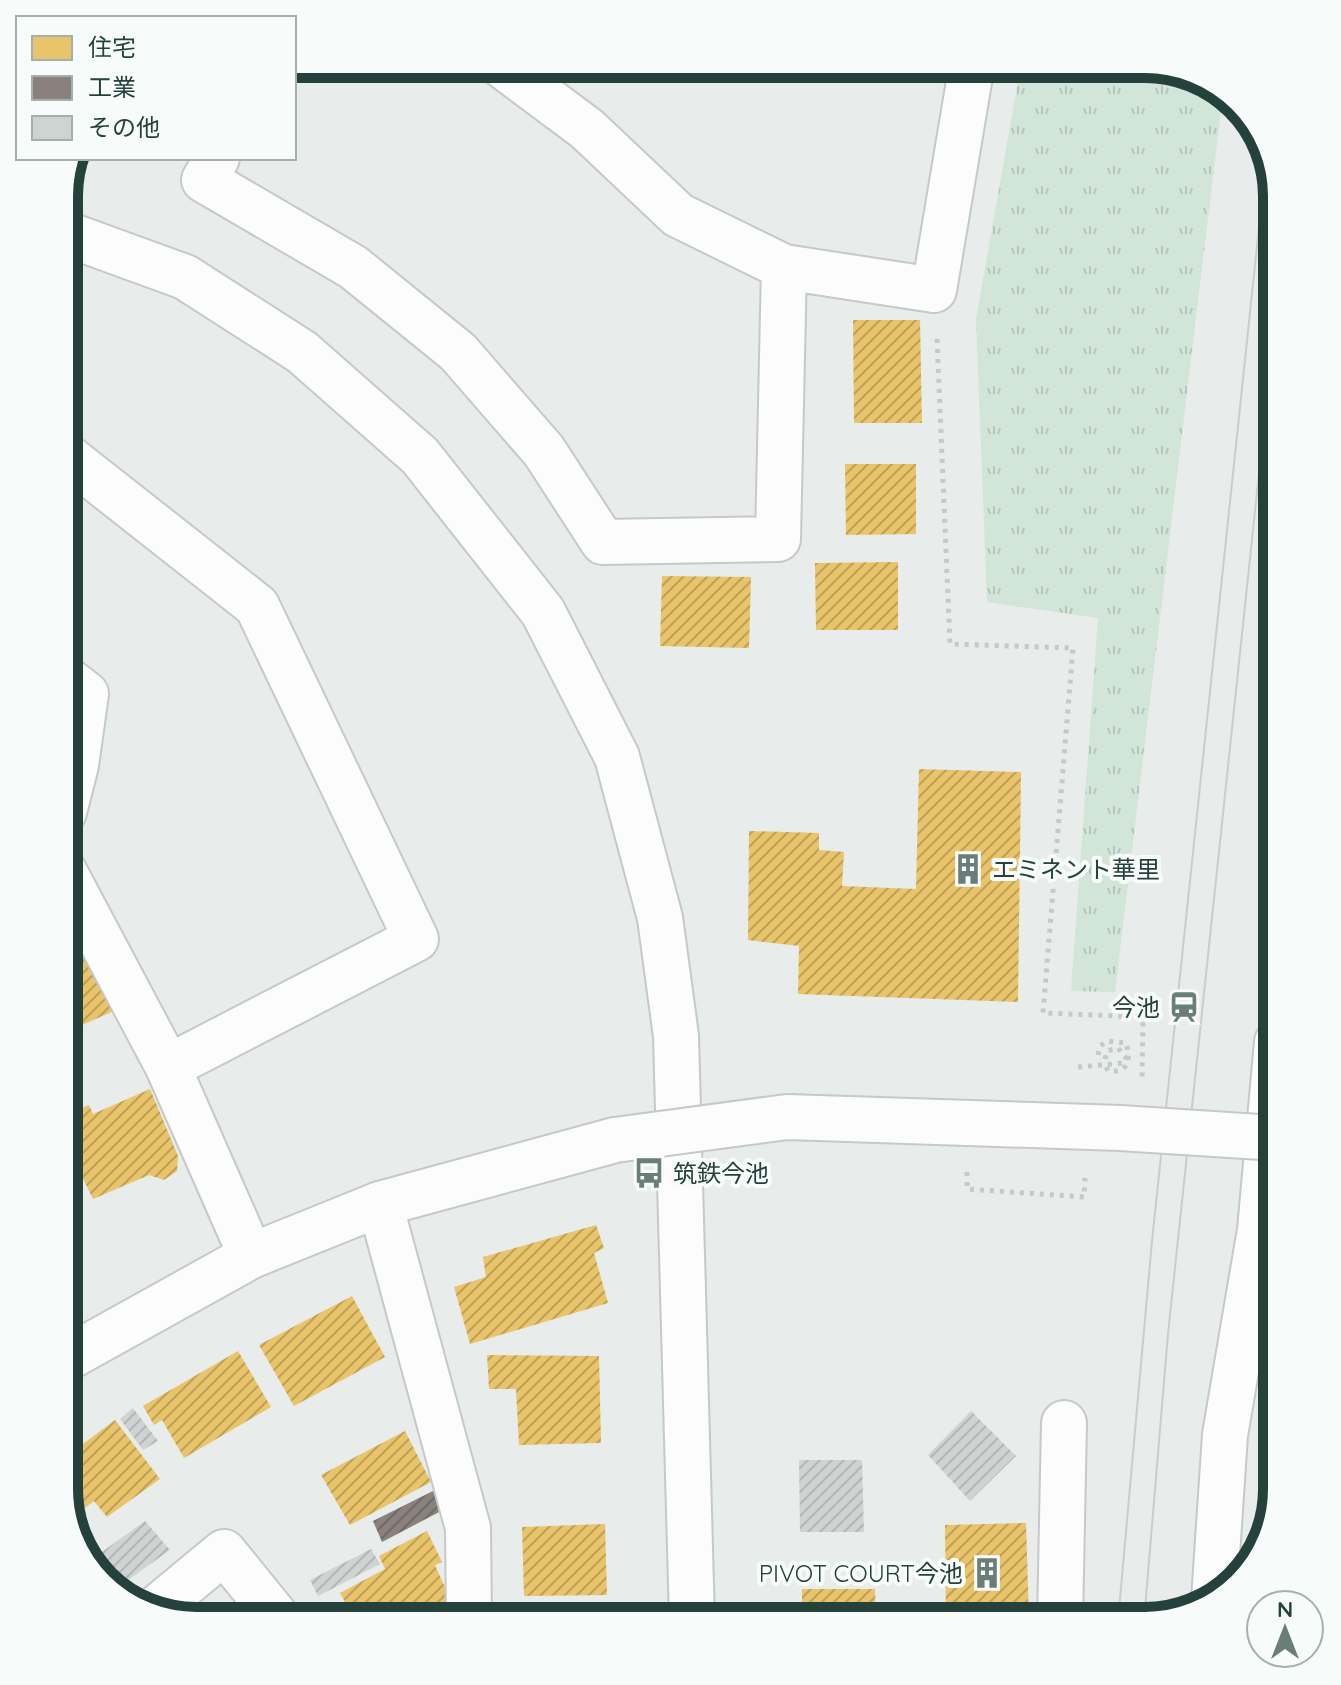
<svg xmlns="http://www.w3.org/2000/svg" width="1341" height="1685" viewBox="0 0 1341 1685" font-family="Quicksand,'Noto Sans JP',sans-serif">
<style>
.grass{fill:url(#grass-tufts)}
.homes{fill:url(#homes-hatch)}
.industry{fill:url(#industry-hatch)}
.building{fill:url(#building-hatch)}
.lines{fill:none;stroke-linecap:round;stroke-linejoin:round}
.minor-casing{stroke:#c5c9c8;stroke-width:48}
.tertiary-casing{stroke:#c5c9c8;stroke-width:48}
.path{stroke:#c3cbca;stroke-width:5;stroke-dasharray:4 6;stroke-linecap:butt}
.minor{stroke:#fcfcfc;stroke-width:44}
.tertiary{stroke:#fcfcfc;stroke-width:44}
.tram{stroke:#c9cdcb;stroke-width:2}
.tertiary-bridge-casing{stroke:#c5c9c8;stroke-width:48;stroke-linecap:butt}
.path-bridge{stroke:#c3cbca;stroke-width:5;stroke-dasharray:4 6;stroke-linecap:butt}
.tertiary-bridge{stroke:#fcfcfc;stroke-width:44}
.labels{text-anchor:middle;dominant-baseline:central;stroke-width:8;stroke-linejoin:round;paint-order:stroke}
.poi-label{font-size:24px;fill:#25413c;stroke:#f7fbf9;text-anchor:start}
.rim{fill:none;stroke:#25413c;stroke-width:10}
</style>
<defs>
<pattern id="grass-tufts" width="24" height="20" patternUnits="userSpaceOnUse" patternTransform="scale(2)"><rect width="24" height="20" fill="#d2e5d9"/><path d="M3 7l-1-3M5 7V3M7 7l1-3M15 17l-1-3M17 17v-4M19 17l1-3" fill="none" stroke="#b4c6bb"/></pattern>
<pattern id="homes-hatch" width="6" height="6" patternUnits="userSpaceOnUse" patternTransform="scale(2)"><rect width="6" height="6" fill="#e9c46a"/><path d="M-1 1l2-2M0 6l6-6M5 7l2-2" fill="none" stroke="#bda158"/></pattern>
<pattern id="industry-hatch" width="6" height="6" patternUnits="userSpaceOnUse" patternTransform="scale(2)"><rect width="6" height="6" fill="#8a817c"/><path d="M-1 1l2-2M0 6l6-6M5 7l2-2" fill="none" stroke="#716b67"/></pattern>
<pattern id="building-hatch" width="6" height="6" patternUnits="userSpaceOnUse" patternTransform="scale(2)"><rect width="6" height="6" fill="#cfd3d2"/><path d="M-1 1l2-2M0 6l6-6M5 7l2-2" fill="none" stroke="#b2b6b5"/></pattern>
</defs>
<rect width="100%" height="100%" fill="#e8ecea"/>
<path class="grass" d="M1021 64C1078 64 1179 51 1223 93L1115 992 1071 991 1098 618 987 602 976 319Z"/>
<g class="homes">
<path d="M853 320H920L922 423H854Z"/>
<path d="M845 464H916V534L846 535Z"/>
<path d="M898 562V630H816L815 563Z"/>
<path d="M662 576 751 577 749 648 660 646Z"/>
<path d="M919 769 1021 772 1018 1002 798 994 799 946 748 940 749 831 819 833V850L844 852 842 886 916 889Z"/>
<path d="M64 897 116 1010 64 1033Z"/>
<path d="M150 1089 178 1156 177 1171 164 1180 149 1175 93 1199 64 1140V1116L89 1105 93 1114Z"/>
<path d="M64 1201 83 1233 64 1244Z"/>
<path d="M596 1225 604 1248 594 1253 608 1303 470 1344 454 1287 486 1277 483 1257Z"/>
<path d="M352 1296 385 1357 294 1406 259 1345Z"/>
<path d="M238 1351 271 1407 184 1458 162 1420 154 1425 143 1406Z"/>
<path d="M487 1355 599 1356 601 1443 519 1445 516 1389H489Z"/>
<path d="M115 1420 160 1479 107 1517 94 1501 73 1517 64 1488V1458Z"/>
<path d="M405 1431 431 1482 350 1525 321 1475Z"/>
<path d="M1026 1523 1029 1621H946L945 1525Z"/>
<path d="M605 1524 607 1595 524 1596 522 1527Z"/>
<path d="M427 1531 442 1562 435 1565 452 1603 417 1621H356L340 1593 385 1569 379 1556Z"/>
<path d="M802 1589H875L876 1621H802Z"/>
<path d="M238 1599 256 1621H211Z"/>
</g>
<path class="industry" d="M433 1491 443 1510 382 1542 373 1521Z"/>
<g class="building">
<path d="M133 1408 158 1441 143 1450 120 1419Z"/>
<path d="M971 1411 1016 1456 970 1501 928 1455Z"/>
<path d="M799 1460H862L864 1532H800Z"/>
<path d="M145 1521 170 1550 124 1583 99 1554Z"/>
<path d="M371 1549 380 1564 318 1596 310 1580Z"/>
</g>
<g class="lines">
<defs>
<g id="minor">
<path d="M500 64 587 129 678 215 784 267 934 290 972 64"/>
<path d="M217 158 204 180 353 267 458 352 544 451 603 542 778 539 784 267"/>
<path d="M64 454 257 606 416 939 168 1067"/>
<path d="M64 812 76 765 86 694 64 677"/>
<path d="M64 871 168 1067 251 1256"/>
<path d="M380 1204 468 1528 469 1621"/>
<path d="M154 1610 224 1552 280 1621"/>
<path d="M1060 1621 1064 1423"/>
</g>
<g id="tertiary">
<path d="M64 233 185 277 302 352 420 456 543 612 617 757 660 918 676 1036 692 1621"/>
<path d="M64 1360 251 1256 380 1204 615 1140"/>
<path d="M1214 1600 1225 1435 1260 1230 1277 1042"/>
</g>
</defs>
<use href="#minor" class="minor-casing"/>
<use href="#tertiary" class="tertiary-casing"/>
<g class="path">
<path d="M937 339 950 644 1073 648 1043 1013 1143 1017 1142 1080"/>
<path d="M1078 1067 1124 1063 1126 1058 1118 1048 1107 1051 1104 1063"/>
<path d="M967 1172V1189L1084 1197 1085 1178"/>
</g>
<use href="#minor" class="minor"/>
<use href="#tertiary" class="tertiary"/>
<g class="tram">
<path d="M1118 1621 1152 1241 1266 161"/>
<path d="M1144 1621 1168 1334 1277 303"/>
</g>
<defs>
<path id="tertiary-bridge" d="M615 1140 787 1117 1120 1128 1277 1138"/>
</defs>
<use href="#tertiary-bridge" class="tertiary-bridge-casing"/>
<path class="path-bridge" d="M1098 1055 1100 1046 1107 1041 1126 1043C1131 1060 1129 1073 1108 1071L1104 1063"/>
<use href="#tertiary-bridge" class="tertiary-bridge"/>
</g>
<defs>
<symbol id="building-bare" viewBox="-9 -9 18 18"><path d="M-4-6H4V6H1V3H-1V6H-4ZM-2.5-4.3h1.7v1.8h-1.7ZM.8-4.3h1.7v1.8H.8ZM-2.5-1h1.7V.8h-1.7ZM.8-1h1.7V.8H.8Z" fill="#697d79" stroke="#f7fbf9" stroke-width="2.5" paint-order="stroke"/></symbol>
<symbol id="station-bare" viewBox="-9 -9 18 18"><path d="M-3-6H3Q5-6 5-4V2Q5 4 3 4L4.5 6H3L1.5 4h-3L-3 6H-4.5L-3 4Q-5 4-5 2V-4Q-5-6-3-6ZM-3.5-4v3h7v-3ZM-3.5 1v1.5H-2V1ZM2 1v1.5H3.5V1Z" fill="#697d79" stroke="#f7fbf9" stroke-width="2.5" paint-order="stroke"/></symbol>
<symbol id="bus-bare" viewBox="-9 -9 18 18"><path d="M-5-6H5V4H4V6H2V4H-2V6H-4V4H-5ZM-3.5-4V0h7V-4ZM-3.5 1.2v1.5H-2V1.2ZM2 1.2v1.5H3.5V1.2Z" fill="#697d79" stroke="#f7fbf9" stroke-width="2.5" paint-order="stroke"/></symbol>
</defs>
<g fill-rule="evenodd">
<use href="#building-bare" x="946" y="847" width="44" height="44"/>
<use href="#station-bare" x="1162" y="985" width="44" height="44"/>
<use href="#bus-bare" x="627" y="1151" width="44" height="44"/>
<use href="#building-bare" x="965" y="1551" width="44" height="44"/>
</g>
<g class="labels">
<g class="poi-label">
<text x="992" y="869">エミネント華里</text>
<text x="1160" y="1007" text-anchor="end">今池</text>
<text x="673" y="1173">筑鉄今池</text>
<text x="963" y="1573" text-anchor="end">PIVOT COURT今池</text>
</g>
</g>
<path d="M0 0H1341V1685H0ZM196 78H1145A118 118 0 0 1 1263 196V1489A118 118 0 0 1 1145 1607H196A118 118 0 0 1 78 1489V196A118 118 0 0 1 196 78Z" fill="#f7fbf9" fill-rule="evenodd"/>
<path class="rim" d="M196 78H1145A118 118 0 0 1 1263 196V1489A118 118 0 0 1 1145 1607H196A118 118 0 0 1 78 1489V196A118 118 0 0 1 196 78Z"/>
<rect x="16" y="16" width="280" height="144" fill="#f7fbf9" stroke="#a3b1ad" stroke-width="2"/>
<rect x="32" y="36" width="40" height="24" fill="#e9c46a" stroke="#a3b1ad" stroke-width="2"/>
<text x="88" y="56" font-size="24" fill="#25413c">住宅</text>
<rect x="32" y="76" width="40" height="24" fill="#8a817c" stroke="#a3b1ad" stroke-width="2"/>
<text x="88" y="96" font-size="24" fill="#25413c">工業</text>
<rect x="32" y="116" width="40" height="24" fill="#cfd3d2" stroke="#a3b1ad" stroke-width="2"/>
<text x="88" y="136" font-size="24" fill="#25413c">その他</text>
<g transform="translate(1285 1629)"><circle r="38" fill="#f7fbf9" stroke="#a3b1ad" stroke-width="2"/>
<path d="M0-6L14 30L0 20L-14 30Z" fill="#697d79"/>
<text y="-12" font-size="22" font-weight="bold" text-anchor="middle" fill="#25413c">N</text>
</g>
</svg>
